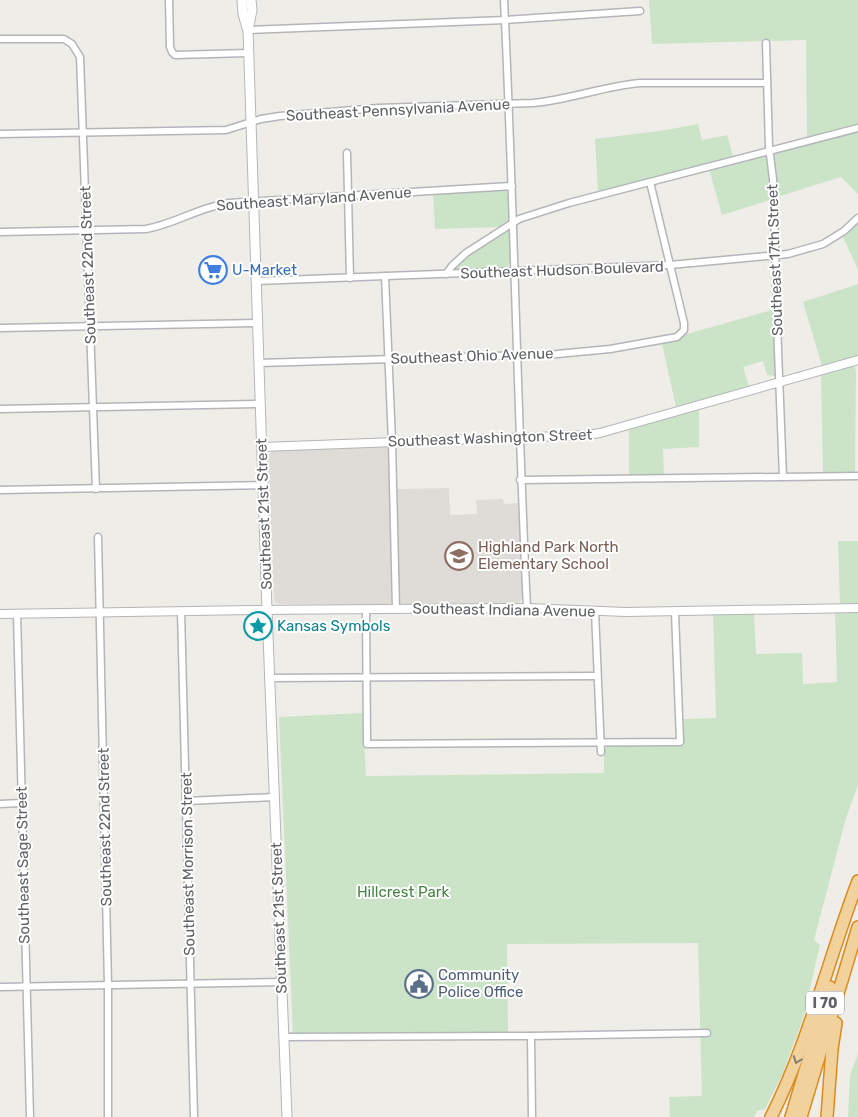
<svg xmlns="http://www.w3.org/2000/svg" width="858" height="1117" viewBox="0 0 858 1117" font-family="Rubik,sans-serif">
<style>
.education{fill:#dfdcd7}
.green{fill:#cbe4c8}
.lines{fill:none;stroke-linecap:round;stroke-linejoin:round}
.minor-casing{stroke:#b3b5b8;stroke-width:9}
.tertiary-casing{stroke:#b3b5b8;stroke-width:10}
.secondary-casing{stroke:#b4b7ba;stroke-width:11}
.motorway-casing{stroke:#dc8a1b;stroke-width:14}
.minor{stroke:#fff;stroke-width:6}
.tertiary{stroke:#fff;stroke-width:8}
.secondary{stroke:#fff;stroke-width:9}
.motorway{stroke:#f1d29d;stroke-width:11}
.oneway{stroke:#847f74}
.labels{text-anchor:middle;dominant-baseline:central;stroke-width:4;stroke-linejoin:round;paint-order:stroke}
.shield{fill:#fff;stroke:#8f9294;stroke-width:1}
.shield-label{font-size:14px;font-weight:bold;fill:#5f6366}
.street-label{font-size:15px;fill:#5f6366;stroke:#fff}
.shop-label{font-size:15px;fill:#366cbe;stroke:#fff;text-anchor:start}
.education-label{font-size:15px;fill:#785e54;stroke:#fff;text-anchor:start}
.culture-label{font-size:15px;fill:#0d838f;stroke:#fff;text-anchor:start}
.park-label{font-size:15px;fill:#468441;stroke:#fff}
.service-label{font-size:15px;fill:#4e5e75;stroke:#fff;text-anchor:start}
</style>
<rect width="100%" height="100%" fill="#efede8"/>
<g class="education">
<path d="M388 446 390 452 391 603 385 605 279 604 275 602 274 599 270 534 268 457 270 453 278 449Z"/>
<path d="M449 488 450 515 477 514 476 500 503 499 504 504 518 503 523 597 519 603 403 604 397 601V489Z"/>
</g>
<g class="green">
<path d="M649 0H858V124L807 138 806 40 652 44Z"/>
<path d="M698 124 702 140 727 135 733 156 601 192 598 190 595 139 666 130Z"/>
<path d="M858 131V194L841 177 777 197V174L774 157 776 153Z"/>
<path d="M765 155 767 157 770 200 722 215 709 169Z"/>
<path d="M502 189 506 190C510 195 513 218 509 223 507 225 504 226 501 227L435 229 433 193Z"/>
<path d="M858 223V270L843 237Z"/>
<path d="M509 230 512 236 511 263 506 268 454 269 453 268 470 253Z"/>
<path d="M858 284V355L822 366 803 302Z"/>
<path d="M775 309V376L767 375 763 361 743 367 749 386 676 407 662 344 675 341 687 334Z"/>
<path d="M852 366 855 367 856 372 855 472 852 474H823L821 375Z"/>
<path d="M699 409V447L663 449 664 475H629V429Z"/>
<path d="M838 541H858V605H840Z"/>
<path d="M835 611H858V785L846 818 814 940 820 945 803 1019 782 1075 765 1109 757 1111 754 1117H670L669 1097 702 1096 698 943 507 944 508 1032 293 1034 279 717 363 713 366 776 604 773V750L608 746H684L683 719 716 718 713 613H754L756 654 802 653 803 684 837 682Z"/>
<path d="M858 1054V1117H848L850 1075Z"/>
</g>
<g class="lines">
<defs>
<g id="minor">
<path d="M169 0 170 47 172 52 175 55 248 53"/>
<path d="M504 0C514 203 517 406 527 608"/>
<path d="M248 30 505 20 640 11"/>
<path d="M0 39H64L72 44 80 57 96 489"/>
<path d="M766 43 769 147 773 179 778 350 783 477"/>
<path d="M0 134 226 130 261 119 280 116 378 108 533 103C569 100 604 86 640 83H767"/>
<path d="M347 153 350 278"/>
<path d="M0 232 146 229C175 224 199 207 229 203L512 186"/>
<path d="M446 274 452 266 466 253 519 219 569 203 858 128"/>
<path d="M385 276 392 442 396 609"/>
<path d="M256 281 670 265 788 254 823 244 844 231 858 218"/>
<path d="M0 328 257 323"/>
<path d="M259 363 557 354 610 349 677 337 684 330V323L650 182"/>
<path d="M0 409 260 404"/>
<path d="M520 480 858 476"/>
<path d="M0 490 263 485"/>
<path d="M98 537 108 985V1117"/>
<path d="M366 609 367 744 680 742 675 612"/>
<path d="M181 611 194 1117"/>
<path d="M595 611 601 752"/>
<path d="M17 614 30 1117"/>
<path d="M270 678 597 676"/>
<path d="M187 801 274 797"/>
<path d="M0 804 21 803"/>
<path d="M0 987 282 982"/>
<path d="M531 1036 532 1117"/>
<path d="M284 1037 531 1036 707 1033"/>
</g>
<g id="tertiary">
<path d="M262 447 587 435 600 433 858 360"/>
<path d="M0 614 254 610 527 608 626 612 858 608"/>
</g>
<g id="secondary">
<path d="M242 0 243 14 247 28"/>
<path d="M251 0 252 10 248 30 267 610 287 1117"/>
</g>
<g id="motorway">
<path d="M771 1117C809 1042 828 960 858 881"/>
<path d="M791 1117 830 987"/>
<path d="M801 1117 858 927"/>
<path d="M827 1117 832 1049 836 1023"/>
</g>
</defs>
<use href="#minor" class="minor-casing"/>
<use href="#tertiary" class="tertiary-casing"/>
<use href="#secondary" class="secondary-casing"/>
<use href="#motorway" class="motorway-casing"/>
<use href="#minor" class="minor"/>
<use href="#tertiary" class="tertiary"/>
<use href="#secondary" class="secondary"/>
<use href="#motorway" class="motorway"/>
</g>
<defs><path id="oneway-chevron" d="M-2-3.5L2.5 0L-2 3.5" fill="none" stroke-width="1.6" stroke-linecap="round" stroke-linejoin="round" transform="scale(1.25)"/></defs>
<use class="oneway" href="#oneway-chevron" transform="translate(797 1060) rotate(111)"/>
<defs>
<symbol id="supermarket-ring" viewBox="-11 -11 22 22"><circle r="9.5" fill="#fff" stroke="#3f7fe0" stroke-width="1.5"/><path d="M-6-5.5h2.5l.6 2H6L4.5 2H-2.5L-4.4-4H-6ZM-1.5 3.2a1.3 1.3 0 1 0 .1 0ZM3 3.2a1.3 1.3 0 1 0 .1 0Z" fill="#3f7fe0"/></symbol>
<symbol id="school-ring" viewBox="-11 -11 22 22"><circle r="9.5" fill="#fff" stroke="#8d6e63" stroke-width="1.5"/><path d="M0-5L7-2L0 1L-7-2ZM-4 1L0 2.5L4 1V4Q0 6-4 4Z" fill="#8d6e63"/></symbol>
<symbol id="sight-ring" viewBox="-11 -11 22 22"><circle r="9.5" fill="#fff" stroke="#0f9aa8" stroke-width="1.5"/><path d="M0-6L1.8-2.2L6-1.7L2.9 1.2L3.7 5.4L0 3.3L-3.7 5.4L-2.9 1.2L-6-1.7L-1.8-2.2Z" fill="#0f9aa8"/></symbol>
<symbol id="civic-ring" viewBox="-11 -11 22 22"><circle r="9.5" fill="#fff" stroke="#5c6f8a" stroke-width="1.5"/><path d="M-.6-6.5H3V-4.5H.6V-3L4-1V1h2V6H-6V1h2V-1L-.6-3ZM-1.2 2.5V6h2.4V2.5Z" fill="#5c6f8a"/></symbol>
</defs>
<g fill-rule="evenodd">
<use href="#supermarket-ring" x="197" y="254" width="32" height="32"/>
<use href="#school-ring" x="443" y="540" width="32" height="32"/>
<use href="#sight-ring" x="242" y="610" width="32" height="32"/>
<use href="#civic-ring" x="403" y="968" width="32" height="32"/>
</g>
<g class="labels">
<rect class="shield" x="806" y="991.5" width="38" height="23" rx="4"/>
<g class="shield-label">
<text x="825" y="1003">I 70</text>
</g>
<g class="street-label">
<text transform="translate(398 110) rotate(-3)">Southeast Pennsylvania Avenue</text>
<text transform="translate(314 199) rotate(-4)">Southeast Maryland Avenue</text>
<text transform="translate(775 260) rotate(-92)">Southeast 17th Street</text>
<text transform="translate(88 265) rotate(-92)">Southeast 22nd Street</text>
<text transform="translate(562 270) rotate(-2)">Southeast Hudson Boulevard</text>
<text transform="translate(472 356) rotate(-2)">Southeast Ohio Avenue</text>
<text transform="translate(490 438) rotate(-2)">Southeast Washington Street</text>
<text transform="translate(264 514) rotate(-92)">Southeast 21st Street</text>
<text transform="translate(504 610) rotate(1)">Southeast Indiana Avenue</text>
<text transform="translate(105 827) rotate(-91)">Southeast 22nd Street</text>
<text transform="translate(188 864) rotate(-91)">Southeast Morrison Street</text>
<text transform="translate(23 865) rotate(-91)">Southeast Sage Street</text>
<text transform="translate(279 918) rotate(-92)">Southeast 21st Street</text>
</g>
<g class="shop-label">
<text x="232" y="270">U-Market</text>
</g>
<g class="education-label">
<text x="478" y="547">Highland Park North<tspan x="478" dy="17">Elementary School</tspan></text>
</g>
<g class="culture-label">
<text x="277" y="626">Kansas Symbols</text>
</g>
<g class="park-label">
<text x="403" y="892">Hillcrest Park</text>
</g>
<g class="service-label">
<text x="438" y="975">Community<tspan x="438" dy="17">Police Office</tspan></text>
</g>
</g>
</svg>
